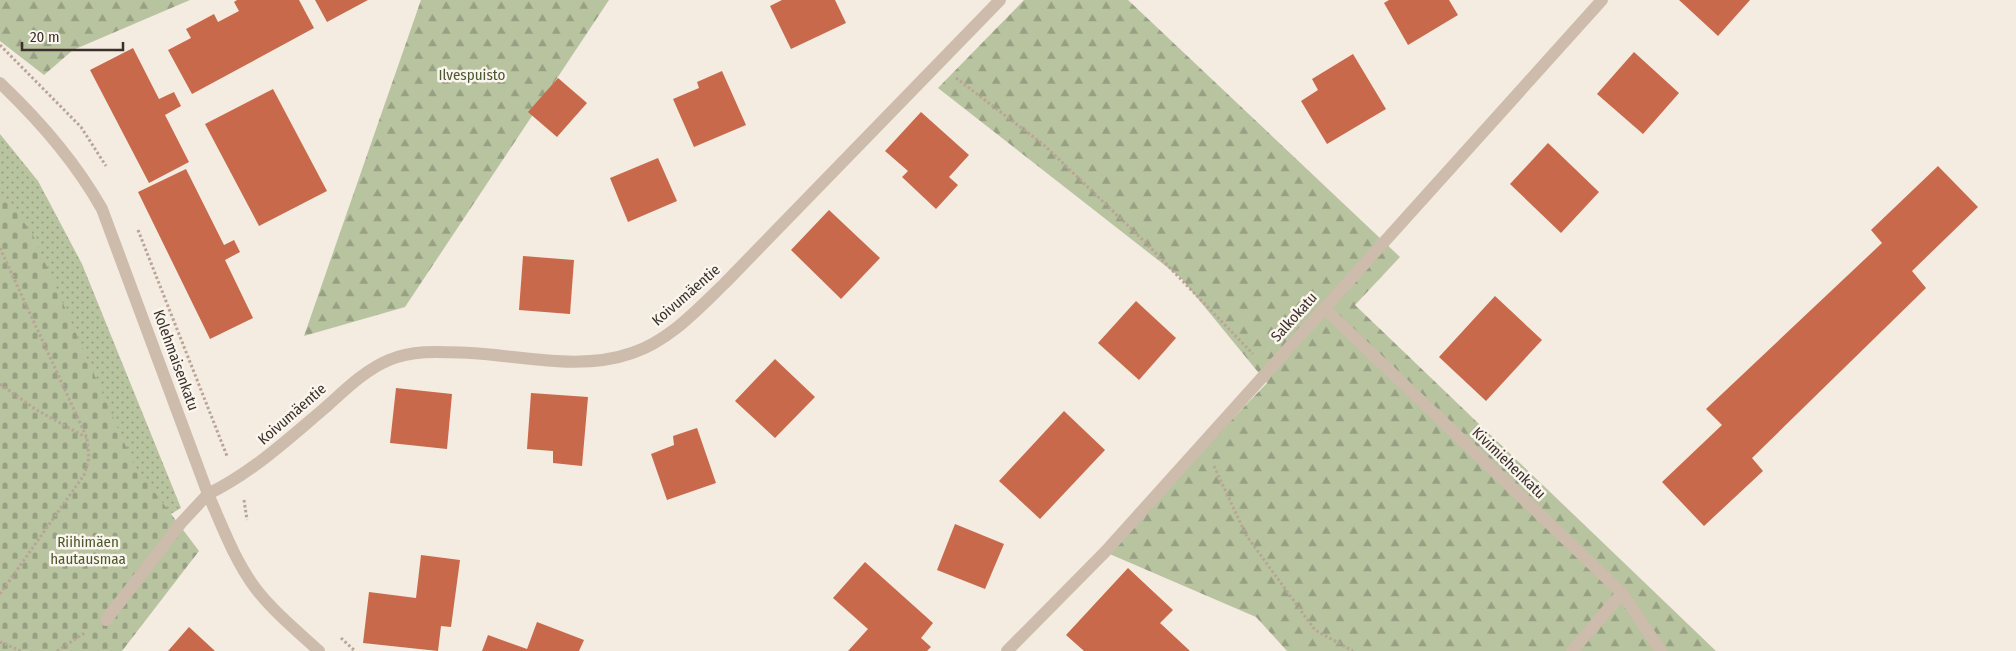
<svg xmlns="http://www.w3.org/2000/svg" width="2016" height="651" viewBox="0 0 2016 651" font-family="'Fira Sans Condensed',sans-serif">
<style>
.grass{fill:url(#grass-dots)}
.forest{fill:url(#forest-firs)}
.cemetery{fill:url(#cemetery-stones)}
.building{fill:#c8694b}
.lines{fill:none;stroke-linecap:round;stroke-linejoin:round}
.path{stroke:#b9a596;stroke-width:3;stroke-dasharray:2.5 2.5;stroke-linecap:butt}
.service{stroke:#cdbbac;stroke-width:12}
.minor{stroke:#cdbbac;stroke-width:12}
.labels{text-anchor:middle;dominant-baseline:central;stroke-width:5;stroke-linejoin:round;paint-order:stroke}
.park-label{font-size:15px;fill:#4a5a2e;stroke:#fbf5ee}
.street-label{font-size:15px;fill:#3b302b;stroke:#fbf5ee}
</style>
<defs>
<pattern id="grass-dots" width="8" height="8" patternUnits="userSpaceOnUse" patternTransform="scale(1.25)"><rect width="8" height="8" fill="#b8c4a0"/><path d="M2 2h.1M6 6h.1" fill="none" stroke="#97a083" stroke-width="1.8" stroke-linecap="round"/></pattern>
<pattern id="forest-firs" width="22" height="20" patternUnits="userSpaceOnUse" patternTransform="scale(1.25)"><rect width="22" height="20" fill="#b8c4a0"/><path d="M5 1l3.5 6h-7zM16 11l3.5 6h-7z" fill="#97a083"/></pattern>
<pattern id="cemetery-stones" width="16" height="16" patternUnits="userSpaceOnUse" patternTransform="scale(1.25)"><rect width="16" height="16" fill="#b8c4a0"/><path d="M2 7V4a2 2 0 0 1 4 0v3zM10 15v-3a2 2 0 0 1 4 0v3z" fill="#97a083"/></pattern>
</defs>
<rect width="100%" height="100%" fill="#f4ebe1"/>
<path class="grass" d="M0 134 38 181 82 264 181 508 164 518 84 628 0 233Z"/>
<g class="forest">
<path d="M0 0H190L73 50 44 75 0 41Z"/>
<path d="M421 0H609L405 307 304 336Z"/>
<path d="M1024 0H1128L1400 257 1355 305 1716 651H1287L1256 617 1105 552 1267 383 1181 278 938 88Z"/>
</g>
<path class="cemetery" d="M0 191 32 233 134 465 199 551 122 651H0Z"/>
<g class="building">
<path d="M237 0H299L314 28 192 94 168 50 191 38 186 29 214 14 218 22 239 11 234 2Z"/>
<path d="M315 0H368L327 22Z"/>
<path d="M782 0H835L846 23 791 49 770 6Z"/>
<path d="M1389 0H1449L1458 15 1408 45 1384 3Z"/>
<path d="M1679 0H1750L1718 36Z"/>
<path d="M133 48 159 99 174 92 181 106 165 115 189 162 149 183 90 70Z"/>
<path d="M1634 52 1679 93 1643 134 1597 94Z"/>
<path d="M1353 54 1386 109 1327 144 1301 101 1318 90 1312 79Z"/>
<path d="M722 71 746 125 694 147 673 99 699 88 697 82Z"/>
<path d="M558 78 587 103 557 137 528 112Z"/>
<path d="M273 89 327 191 259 226 205 124Z"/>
<path d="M921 112 969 155 949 177 958 185 936 209 902 177 908 171 885 151Z"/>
<path d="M1548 143 1599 192 1561 233 1510 184Z"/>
<path d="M658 158 677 201 628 222 610 178Z"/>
<path d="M1938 166 1978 207 1912 271 1926 288 1752 458 1763 471 1704 526 1662 482 1722 425 1706 409 1882 243 1871 230Z"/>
<path d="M186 169 224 245 234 240 240 252 225 260 253 318 210 339 138 192Z"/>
<path d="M829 210 880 258 841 299 791 250Z"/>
<path d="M523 256 574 260 570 314 519 310Z"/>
<path d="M1495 296 1542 340 1486 401 1439 357Z"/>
<path d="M1136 301 1176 338 1139 380 1098 343Z"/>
<path d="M775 359 815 397 775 438 735 401Z"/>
<path d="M396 388 452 394 447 449 390 443Z"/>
<path d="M531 393 588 397 582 466 553 463V451L527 449Z"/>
<path d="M1064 411 1105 450 1040 519 999 481Z"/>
<path d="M697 428 716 483 667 500 651 454 674 445 673 436Z"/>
<path d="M955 524 1004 544 985 589 937 570Z"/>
<path d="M421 555 460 560 451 627 441 626 438 651 363 643 369 592 416 598Z"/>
<path d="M865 562 933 623 921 638 931 647 927 651H848L868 629 833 598Z"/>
<path d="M1128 568 1173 610 1160 623 1190 651H1084L1066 635Z"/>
<path d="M537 622 584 640 579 651H482L488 635 527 649Z"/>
<path d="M189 627 215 651H168Z"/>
</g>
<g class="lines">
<g class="path">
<path d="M0 45 81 127 106 166"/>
<path d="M956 78 1044 145 1145 242 1253 354"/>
<path d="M138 230 227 456"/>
<path d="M0 248 87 438 89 458 84 475 0 594"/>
<path d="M0 384 35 409 87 438"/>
<path d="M1214 466 1246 535 1315 630 1353 651"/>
<path d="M244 500 247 520"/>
<path d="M341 638 355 651"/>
<path d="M0 642 21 651"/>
<path d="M57 651 86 632"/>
</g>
<path class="service" d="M106 620 181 523 208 494"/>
<g class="minor">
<path d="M0 83C40 121 75 161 102 209L208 494C222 526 235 561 256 589 274 612 297 631 319 651"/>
<path d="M1324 308 1622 593 1661 651"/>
<path d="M208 494C253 472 288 439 326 407 345 390 365 370 389 360 415 349 443 352 471 353 523 356 581 371 632 353 669 341 698 309 725 283L1000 0"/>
<path d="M1007 651 1105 552 1602 0"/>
<path d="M1572 651 1622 593"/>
</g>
</g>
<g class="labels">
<g class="park-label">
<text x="472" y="75">Ilvespuisto</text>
<text x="88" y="542">Riihimäen<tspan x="88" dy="17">hautausmaa</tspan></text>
</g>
<g class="street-label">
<text transform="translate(686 295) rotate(-41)">Koivumäentie</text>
<text transform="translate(1294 317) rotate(-48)">Salkokatu</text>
<text transform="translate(176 360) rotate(70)">Kolehmaisenkatu</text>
<text transform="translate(292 414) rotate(-41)">Koivumäentie</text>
<text transform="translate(1509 463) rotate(44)">Kivimiehenkatu</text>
</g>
</g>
<path d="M22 42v8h101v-8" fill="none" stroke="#3b302b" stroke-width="2.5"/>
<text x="30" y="42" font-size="15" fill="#3b302b" stroke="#fbf5ee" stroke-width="4" paint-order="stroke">20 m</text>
</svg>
